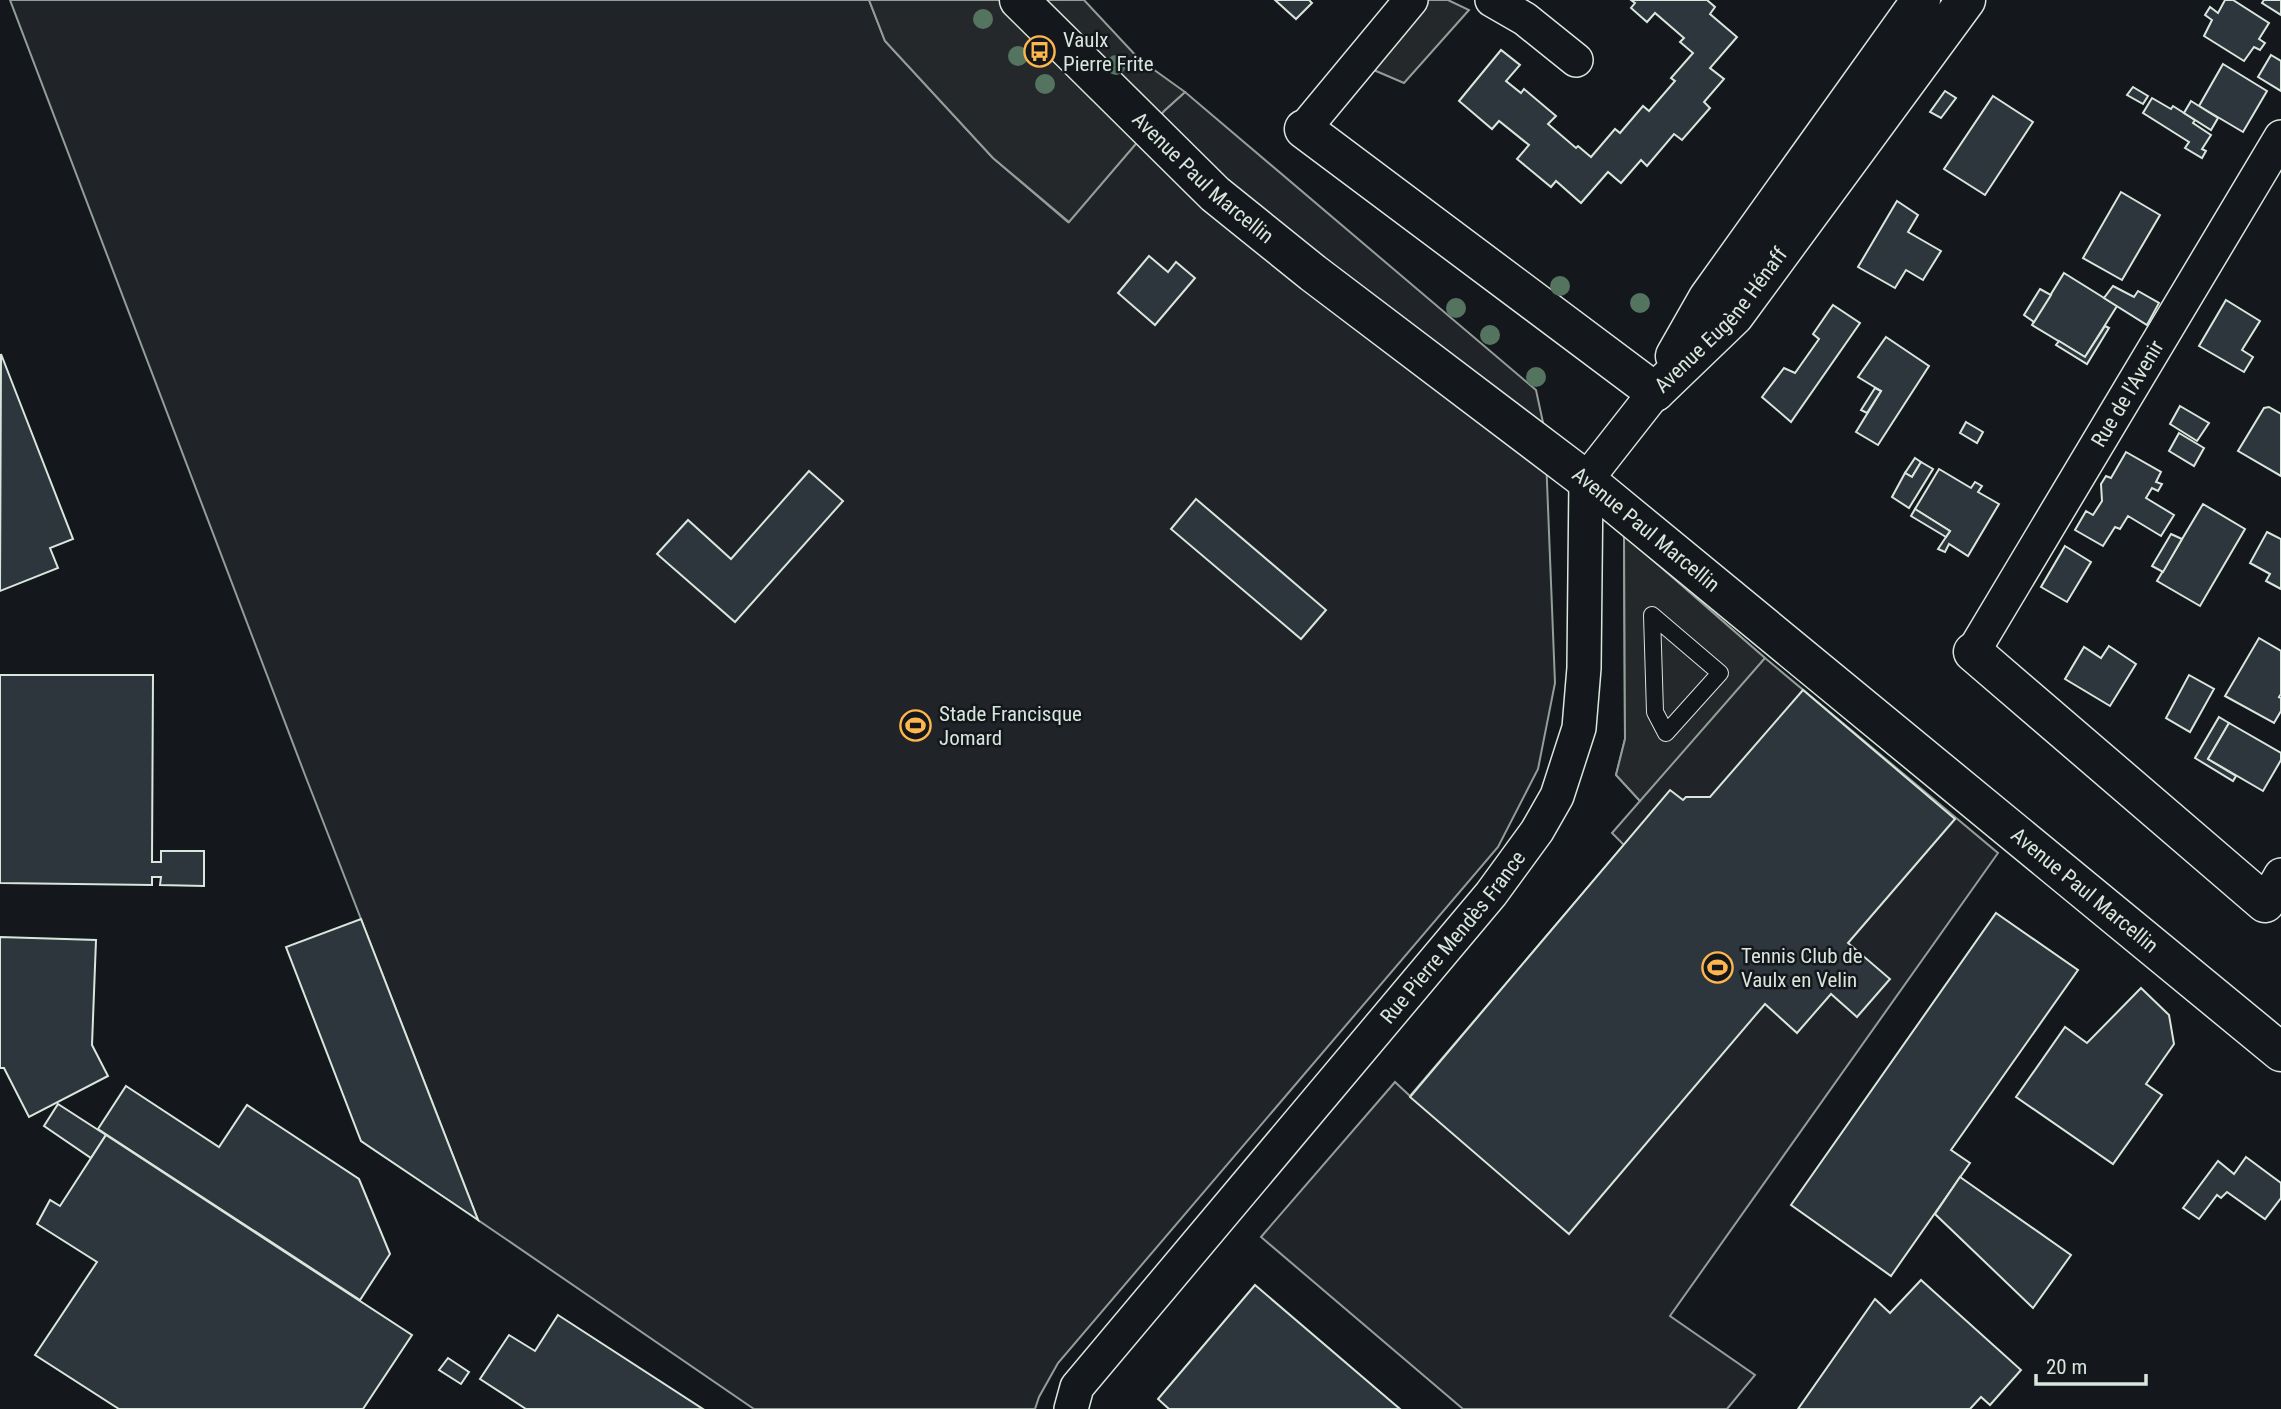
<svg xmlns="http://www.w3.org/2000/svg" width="2281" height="1409" viewBox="0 0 2281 1409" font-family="'Roboto Condensed',sans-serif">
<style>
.green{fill:#202428;stroke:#939e99;stroke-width:2}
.parking{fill:#24282b;stroke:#939e99;stroke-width:2}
.building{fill:#2c363c;stroke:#d8e6dc;stroke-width:2}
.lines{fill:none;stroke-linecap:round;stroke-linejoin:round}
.service-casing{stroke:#d8e6dc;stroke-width:18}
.minor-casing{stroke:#d8e6dc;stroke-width:36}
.secondary-casing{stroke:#d8e6dc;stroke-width:41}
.primary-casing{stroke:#d8e6dc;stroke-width:41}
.service{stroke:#14181c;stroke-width:16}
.minor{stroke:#14181c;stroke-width:33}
.secondary{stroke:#14181c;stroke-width:38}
.primary{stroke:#14181c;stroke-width:38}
.tree{fill:#55745f}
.labels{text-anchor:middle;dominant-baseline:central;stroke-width:5;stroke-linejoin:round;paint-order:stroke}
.poi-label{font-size:21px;fill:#d8e6dc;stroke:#14181c;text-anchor:start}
.street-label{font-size:21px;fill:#d8e6dc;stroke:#14181c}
</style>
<rect width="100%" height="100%" fill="#14181c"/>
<g class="green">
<path d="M10 0H869L885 41 993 158 1068 222 1164 111 1185 92 1536 390 1545 432 1555 683 1538 769 1498 847 1058 1363 1039 1397 1035 1409H754L478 1220 305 775Z"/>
<path d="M1624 535 1765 658 1998 853 1670 1316 1755 1375 1727 1409H1463L1261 1237 1395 1082 1410 1096 1624 845 1612 833 1640 801 1616 775 1625 739Z"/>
</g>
<g class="parking">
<path d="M869 0H1084L1139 59 1185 92 1164 111 1069 222 993 158 885 41Z"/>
<path d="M1426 0H1448L1469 10 1404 83 1369 68Z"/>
<path d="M1624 535 1765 658 1640 801 1616 775 1625 739Z"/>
</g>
<g class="building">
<path d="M1275 0H1309L1312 3 1296 19Z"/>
<path d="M1631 0H1707L1715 7 1710 14 1737 37 1710 68 1724 79 1704 102 1710 108 1682 140 1674 134 1647 166 1641 160 1621 183 1608 172 1581 203 1556 181 1551 187 1517 159 1529 145 1499 121 1492 129 1459 101 1501 50 1520 65 1506 81 1521 93 1524 89 1556 116 1548 124 1576 148 1578 146 1591 157 1615 129 1620 133 1643 106 1649 111 1675 81 1671 78 1693 53 1680 42 1684 38 1655 13 1647 22 1631 8 1635 3Z"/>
<path d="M2225 0H2233L2269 23 2259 39 2265 43 2260 50 2254 47 2244 61 2204 36 2212 20 2205 15 2210 7 2218 13Z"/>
<path d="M2264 0H2281V15L2262 3Z"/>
<path d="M2271 55 2281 61V91L2258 77Z"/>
<path d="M2223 64 2267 91 2243 132 2199 106Z"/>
<path d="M2133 87 2148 96 2143 104 2127 95Z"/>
<path d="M1945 91 1956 98 1941 118 1930 112Z"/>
<path d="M1993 96 2033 122 1985 195 1944 169Z"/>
<path d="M2152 98 2171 109 2173 106 2195 120 2193 123 2211 135 2202 149 2206 151 2202 158 2185 148 2189 142 2143 113Z"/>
<path d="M2191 101 2218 118 2211 130 2184 113Z"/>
<path d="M2121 192 2160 215 2122 280 2083 258Z"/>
<path d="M1897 201 1918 215 1908 232 1941 251 1923 280 1906 270 1895 288 1858 267Z"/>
<path d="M1149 256 1168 272 1176 262 1195 278 1155 325 1118 293Z"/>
<path d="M2064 273 2117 306 2085 357 2032 325Z"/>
<path d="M2113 286 2134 297 2138 291 2159 303 2147 325 2104 298Z"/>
<path d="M2040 289 2051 295 2034 322 2024 315Z"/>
<path d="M2226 300 2260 321 2242 350 2253 357 2244 372 2199 346Z"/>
<path d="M1833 305 1860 323 1791 422 1762 397 1784 368 1795 373 1819 339 1813 334Z"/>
<path d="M2105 326 2109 328 2087 364 2056 345 2059 341 2085 357Z"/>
<path d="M1886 337 1929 366 1878 445 1856 432 1881 391 1858 377Z"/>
<path d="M1 354 73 539 50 548 58 568 0 591Z"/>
<path d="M1875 388 1881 391 1867 413 1861 410Z"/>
<path d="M2180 406 2209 423 2197 441 2170 424Z"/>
<path d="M2269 407 2281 414V476L2238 451 2264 408Z"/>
<path d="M1966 422 1983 432 1977 443 1960 433Z"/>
<path d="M2179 433 2204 448 2194 466 2169 451Z"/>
<path d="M2126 452 2161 472 2156 482 2162 484 2158 491 2152 488 2146 498 2174 515 2161 536 2128 516 2120 529 2115 527 2103 546 2075 530 2086 511 2093 515 2102 501 2101 484 2106 476 2111 478Z"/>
<path d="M1915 458 1921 462 1912 477 1905 473Z"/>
<path d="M1921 462 1933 469 1909 508 1892 497 1905 473 1912 477Z"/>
<path d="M1939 469 1971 488 1975 482 1982 486 1978 492 1999 504 1968 556 1949 544 1945 552 1938 549 1950 531 1915 509Z"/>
<path d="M809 471 843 501 735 622 657 554 688 520 731 559Z"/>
<path d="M1196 499 1326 610 1301 639 1171 529Z"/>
<path d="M2203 504 2245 529 2200 606 2157 581Z"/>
<path d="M1915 509 1950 531 1946 537 1911 516Z"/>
<path d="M2267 532 2281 539V589L2266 581 2270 574 2250 563Z"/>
<path d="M2171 534 2182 539 2163 572 2152 566Z"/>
<path d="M2065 546 2091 562 2067 602 2041 587Z"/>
<path d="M2259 638 2281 651V694L2279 697 2281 698V711L2274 723 2225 696Z"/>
<path d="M2109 646 2136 664 2110 706 2065 679 2084 647 2101 658Z"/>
<path d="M0 675H153L152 862H161V851H204V886L160 885 161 877H152V885L0 883Z"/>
<path d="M2189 675 2214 689 2190 732 2166 718Z"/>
<path d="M1803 690 1955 819 1848 943 1890 979 1857 1017 1831 994 1797 1033 1765 1004 1569 1234 1410 1097 1670 790 1683 800 1686 797H1710Z"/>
<path d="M2219 717 2229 723 2208 759 2236 776 2233 781 2195 758Z"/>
<path d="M2229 723 2281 753V760L2263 791 2208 759Z"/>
<path d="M1996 913 2078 970 1951 1150 1970 1163 1891 1276 1791 1205Z"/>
<path d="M361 919 478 1220 361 1141 286 947Z"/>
<path d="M0 937 96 940 92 1045 108 1076 29 1117 4 1068H0Z"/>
<path d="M2141 988 2169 1015 2174 1044 2146 1084 2162 1095 2113 1164 2016 1097 2065 1027 2087 1043Z"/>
<path d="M126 1086 219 1147 247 1105 359 1179 390 1254 360 1300 98 1129Z"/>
<path d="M58 1104 106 1135 91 1158 44 1126Z"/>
<path d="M106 1135 412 1335 363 1409H119L35 1355 97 1262 37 1224 50 1200 60 1206Z"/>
<path d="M2246 1157 2281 1183V1198L2265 1219 2227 1192 2221 1198 2217 1195 2199 1219 2183 1208 2218 1161 2234 1174Z"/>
<path d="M1960 1177 2071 1255 2033 1308 1935 1214Z"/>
<path d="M1921 1280 2021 1370 1990 1405 1981 1397 1970 1409H1798L1875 1299 1890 1313Z"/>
<path d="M1255 1285 1400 1409H1169L1158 1399Z"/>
<path d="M558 1315 703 1409H526L480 1379 509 1335 535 1351Z"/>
<path d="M448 1358 469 1372 461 1384 439 1370Z"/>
</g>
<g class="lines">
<defs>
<path id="service" d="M1652 615 1720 673 1666 733 1655 712Z"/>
<g id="minor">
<path d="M1492 0 1525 19 1576 60"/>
<path d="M1304 129 1411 0"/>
<path id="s1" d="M1973 652 2281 137"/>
<path d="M2265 903 2281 875"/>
<path id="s2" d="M1071 1409 1077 1387 1491 894 1537 831 1557 796 1579 728 1584 668 1586 480 1655 392"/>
</g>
<g id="secondary">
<path d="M1675 356 1708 298 1921 0"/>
<path id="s3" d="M1655 392 1734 316 1966 0"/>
</g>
<g id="primary">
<path id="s4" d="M1019 0 1215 194 1313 273 1586 480 2281 1052"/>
<path d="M1304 129 1655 392"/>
<path d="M1973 652 2265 903"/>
</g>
</defs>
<use href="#service" class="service-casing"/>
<use href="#minor" class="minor-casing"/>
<use href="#secondary" class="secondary-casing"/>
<use href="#primary" class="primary-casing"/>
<use href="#service" class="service"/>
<use href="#minor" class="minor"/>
<use href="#secondary" class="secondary"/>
<use href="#primary" class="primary"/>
</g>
<g class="tree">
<circle cx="983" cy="19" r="10"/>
<circle cx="1018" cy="56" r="10"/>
<circle cx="1116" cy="65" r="10"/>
<circle cx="1045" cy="84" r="10"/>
<circle cx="1560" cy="286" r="10"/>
<circle cx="1640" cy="303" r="10"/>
<circle cx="1456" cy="308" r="10"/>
<circle cx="1490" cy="335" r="10"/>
<circle cx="1536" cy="377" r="10"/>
</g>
<defs>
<symbol id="bus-ring" viewBox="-11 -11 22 22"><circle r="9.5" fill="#14181c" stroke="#ffb74d" stroke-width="1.5"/><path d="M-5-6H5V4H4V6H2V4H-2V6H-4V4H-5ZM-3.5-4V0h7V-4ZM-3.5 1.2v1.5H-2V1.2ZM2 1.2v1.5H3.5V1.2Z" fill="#ffb74d"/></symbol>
<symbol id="stadium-ring" viewBox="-11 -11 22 22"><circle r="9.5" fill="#14181c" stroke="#ffb74d" stroke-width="1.5"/><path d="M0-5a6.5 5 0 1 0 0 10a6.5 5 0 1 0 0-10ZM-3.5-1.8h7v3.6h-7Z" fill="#ffb74d"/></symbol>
</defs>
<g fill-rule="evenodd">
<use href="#bus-ring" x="1022" y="34" width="35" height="35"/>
<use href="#stadium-ring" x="898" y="708" width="35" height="35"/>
<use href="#stadium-ring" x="1700" y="950" width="35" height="35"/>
</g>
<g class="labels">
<g class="poi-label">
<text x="1063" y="40">Vaulx<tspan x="1063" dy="24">Pierre Frite</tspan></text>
<text x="939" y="714">Stade Francisque<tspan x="939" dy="24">Jomard</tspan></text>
<text x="1741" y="956">Tennis Club de<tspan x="1741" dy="24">Vaulx en Velin</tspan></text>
</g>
<g class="street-label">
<text stroke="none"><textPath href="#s4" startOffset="256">Avenue Paul Marcellin</textPath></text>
<text stroke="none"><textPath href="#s3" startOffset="98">Avenue Eugène Hénaff</textPath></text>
<text stroke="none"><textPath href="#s1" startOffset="301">Rue de l'Avenir</textPath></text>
<text stroke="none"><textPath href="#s4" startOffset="822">Avenue Paul Marcellin</textPath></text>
<text stroke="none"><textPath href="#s4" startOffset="1390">Avenue Paul Marcellin</textPath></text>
<text stroke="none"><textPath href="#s2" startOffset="609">Rue Pierre Mendès France</textPath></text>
</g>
</g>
<path d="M2036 1374v10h110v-10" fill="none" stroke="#d8e6dc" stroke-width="3.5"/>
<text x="2046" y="1374" font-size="21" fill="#d8e6dc" stroke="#14181c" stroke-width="5" paint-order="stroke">20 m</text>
</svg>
